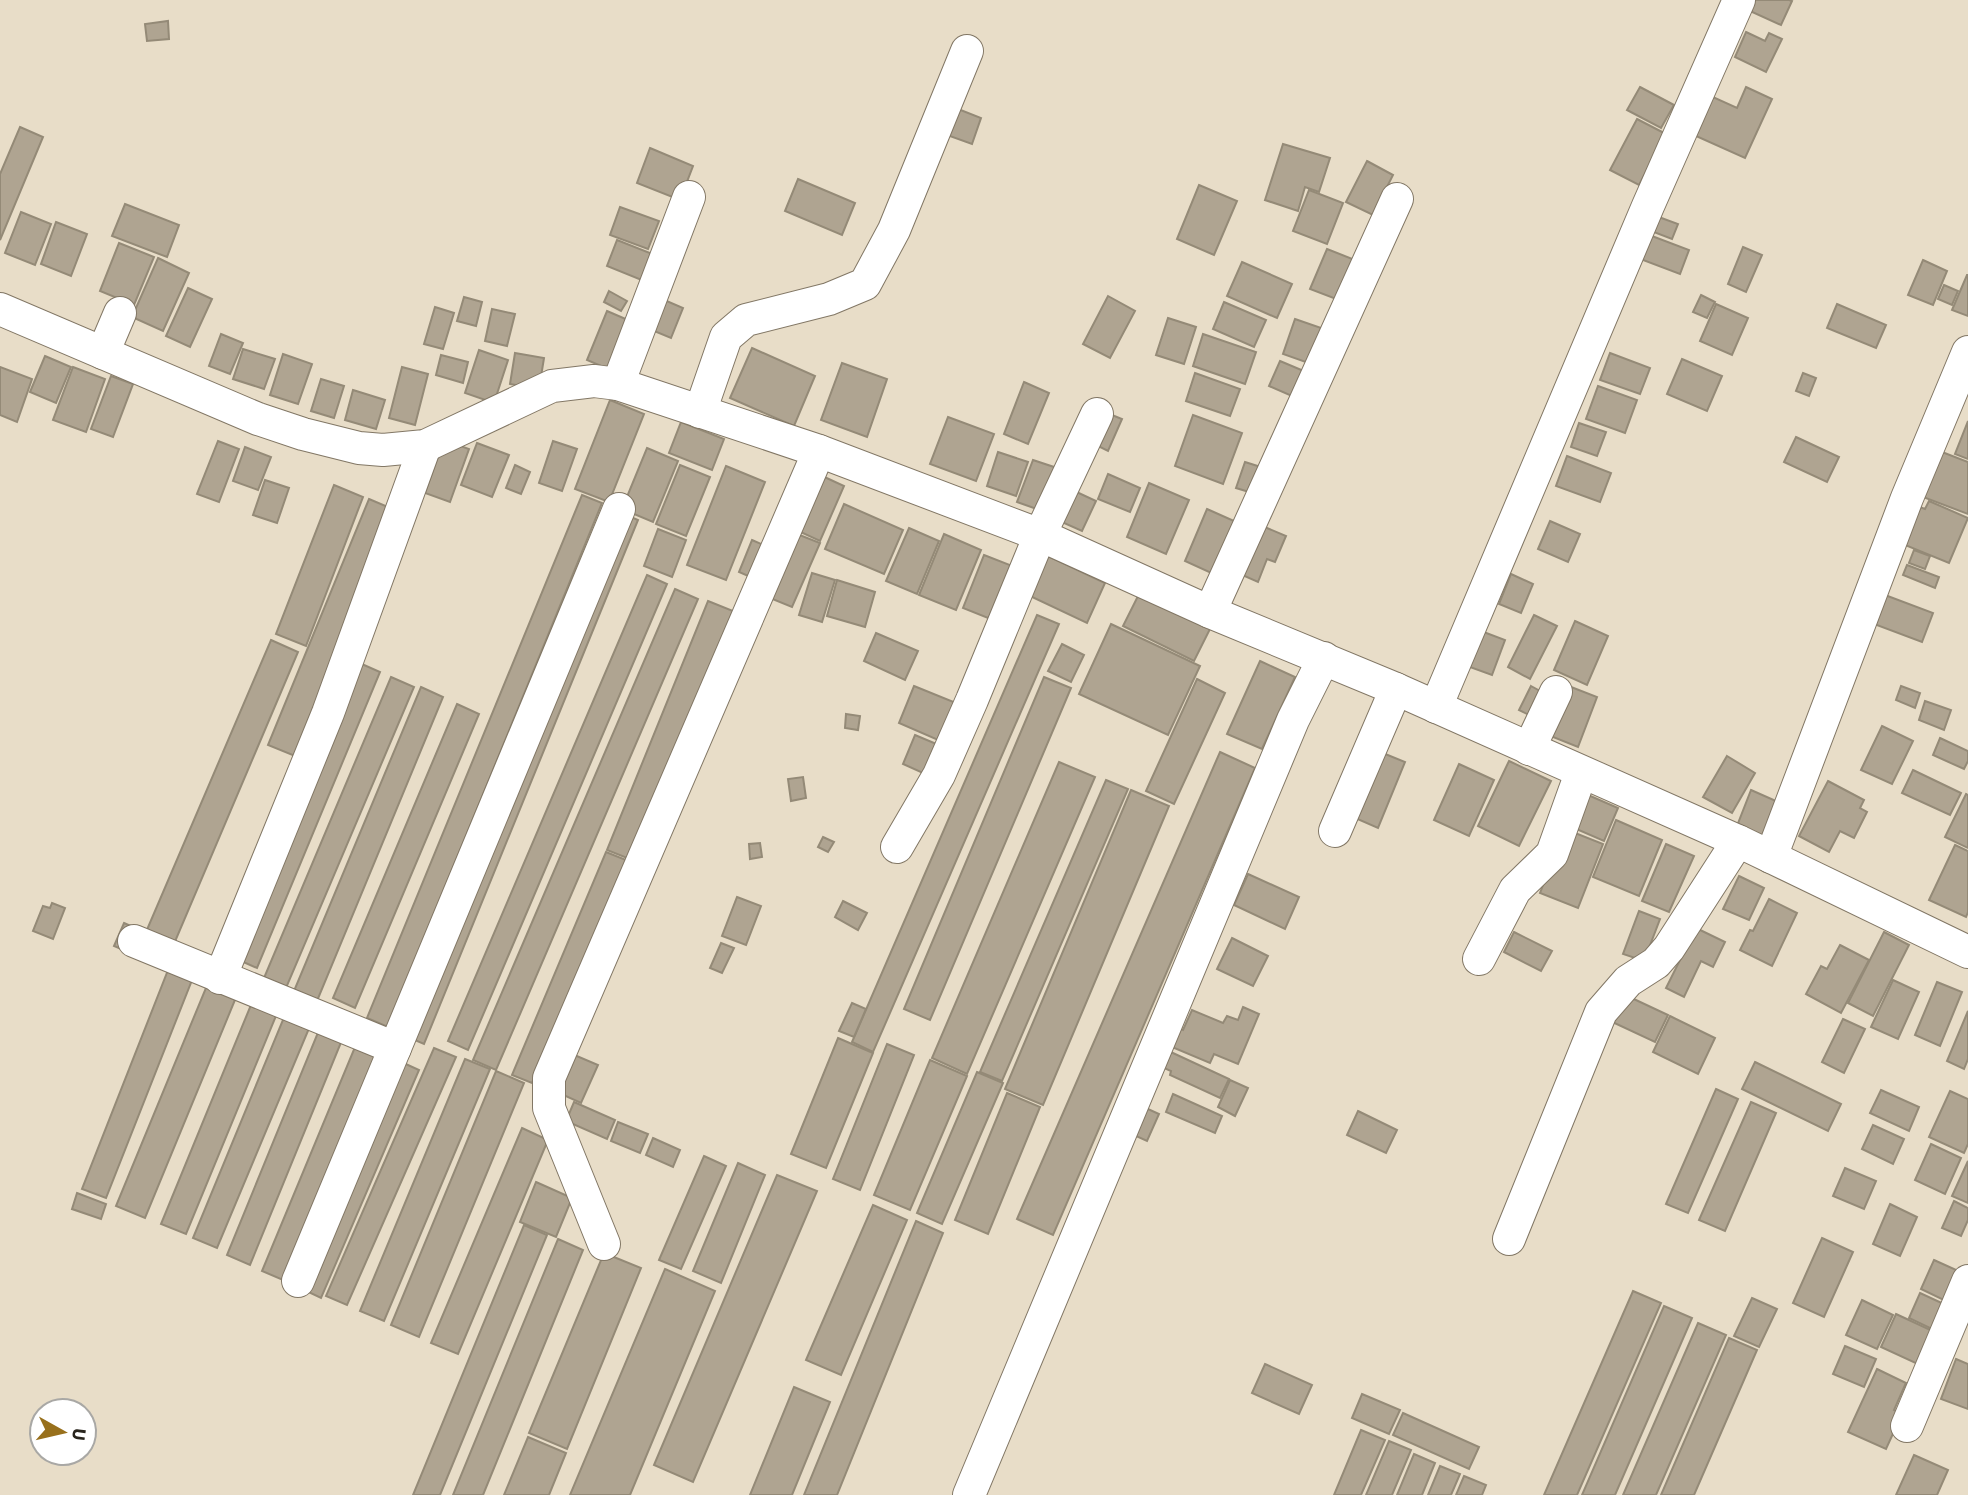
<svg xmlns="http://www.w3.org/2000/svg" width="1968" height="1495" viewBox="0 0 1968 1495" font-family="'Source Sans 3',sans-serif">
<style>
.building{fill:#afa491;stroke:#948a77;stroke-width:2}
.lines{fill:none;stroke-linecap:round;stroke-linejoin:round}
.minor-casing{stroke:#827765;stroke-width:34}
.minor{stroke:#fff;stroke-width:32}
</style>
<rect width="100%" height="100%" fill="#e8ddc8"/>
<g class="building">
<path d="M1755 0H1789L1792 1 1781 25 1750 11Z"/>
<path d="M168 21 169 39 147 41 145 24Z"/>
<path d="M1746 32 1765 41 1769 33 1782 39 1766 72 1735 57Z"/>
<path d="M1640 87 1674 105 1661 128 1627 110Z"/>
<path d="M1746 87 1772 99 1745 158 1696 136 1713 97 1737 108Z"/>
<path d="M953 107 981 118 972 144 944 134Z"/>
<path d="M1637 119 1666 134 1639 185 1610 170Z"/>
<path d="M20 127 43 137 0 240V174Z"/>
<path d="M1283 144 1330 158 1319 192 1305 187 1298 211 1265 200Z"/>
<path d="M650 148 693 166 680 200 637 183Z"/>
<path d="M1367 161 1393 175 1373 215 1346 202Z"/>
<path d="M798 179 855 203 842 235 785 211Z"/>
<path d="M1199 185 1237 201 1214 255 1177 239Z"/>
<path d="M1309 190 1343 203 1327 244 1293 231Z"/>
<path d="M125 204 179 225 167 257 112 236Z"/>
<path d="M620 207 659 221 648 249 610 235Z"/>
<path d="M21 212 51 224 35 265 5 253Z"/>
<path d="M1656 216 1678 224 1672 239 1651 231Z"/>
<path d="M56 222 87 234 71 276 41 264Z"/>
<path d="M1644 233 1689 250 1680 274 1635 257Z"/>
<path d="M617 240 655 255 644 281 607 266Z"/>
<path d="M119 243 154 257 134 305 100 291Z"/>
<path d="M1743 247 1762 255 1746 292 1728 284Z"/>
<path d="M1327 249 1360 262 1344 302 1310 289Z"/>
<path d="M158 258 189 273 163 331 132 317Z"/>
<path d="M1923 260 1947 271 1933 305 1908 295Z"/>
<path d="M1242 262 1292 284 1277 318 1227 296Z"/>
<path d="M1967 275H1968V316L1952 310Z"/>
<path d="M1944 285 1958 291 1952 305 1938 299Z"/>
<path d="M188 288 212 299 190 347 166 336Z"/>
<path d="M609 291 627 301 621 311 604 302Z"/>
<path d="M1701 295 1715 302 1707 318 1693 312Z"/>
<path d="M655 296 683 308 671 338 642 326Z"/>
<path d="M1108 296 1135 311 1110 358 1083 344Z"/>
<path d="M464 297 482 302 476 326 457 321Z"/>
<path d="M1224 302 1266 320 1254 347 1213 329Z"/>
<path d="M1716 304 1748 318 1732 355 1700 341Z"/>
<path d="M1837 304 1886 325 1876 348 1827 328Z"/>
<path d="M435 307 454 313 443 349 424 344Z"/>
<path d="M492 309 515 314 507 346 485 341Z"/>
<path d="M607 311 635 323 615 372 587 360Z"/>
<path d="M1168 318 1196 327 1184 364 1156 355Z"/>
<path d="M1295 319 1330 331 1317 366 1283 354Z"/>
<path d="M221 334 243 343 230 374 209 366Z"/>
<path d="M1203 334 1256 352 1245 384 1193 366Z"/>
<path d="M752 348 815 376 794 426 730 398Z"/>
<path d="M243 349 275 359 264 389 233 379Z"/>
<path d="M479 350 508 360 494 403 465 393Z"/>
<path d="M515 353 544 358 539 389 510 384Z"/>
<path d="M1610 353 1650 368 1640 394 1600 380Z"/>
<path d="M283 354 312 364 298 404 270 395Z"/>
<path d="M441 355 468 362 463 383 436 375Z"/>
<path d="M45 356 71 367 56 403 30 392Z"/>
<path d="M1682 359 1722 376 1707 411 1667 394Z"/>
<path d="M1280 361 1311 374 1301 400 1269 386Z"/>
<path d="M842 363 887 379 867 437 821 420Z"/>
<path d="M0 367 32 379 17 422 0 415Z"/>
<path d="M73 367 105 379 86 432 53 420Z"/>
<path d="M402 367 428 374 415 425 389 418Z"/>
<path d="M1195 373 1240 389 1230 416 1186 401Z"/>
<path d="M1803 373 1816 378 1809 396 1796 391Z"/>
<path d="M111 376 133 384 113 437 91 429Z"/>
<path d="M321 379 344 386 334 418 311 411Z"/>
<path d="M1024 382 1049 393 1028 444 1004 434Z"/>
<path d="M1598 386 1637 400 1625 433 1586 419Z"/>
<path d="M353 390 385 400 376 429 345 420Z"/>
<path d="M610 400 644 414 609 502 575 489Z"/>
<path d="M1107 413 1122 419 1108 451 1094 444Z"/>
<path d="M1193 415 1242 433 1223 484 1175 466Z"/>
<path d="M948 417 994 434 976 481 930 464Z"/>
<path d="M1968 421V459L1955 454Z"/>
<path d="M681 422 724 439 712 470 669 453Z"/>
<path d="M1579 423 1606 432 1597 456 1571 447Z"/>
<path d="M1796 437 1839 457 1827 482 1784 462Z"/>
<path d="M444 440 469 449 450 502 425 493Z"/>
<path d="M218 441 239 449 219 502 197 494Z"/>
<path d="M553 441 577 449 562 491 539 483Z"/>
<path d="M477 443 509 455 492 497 461 485Z"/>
<path d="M245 447 271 457 258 490 233 481Z"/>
<path d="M647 448 678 461 653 522 622 509Z"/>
<path d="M998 452 1028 462 1016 496 987 486Z"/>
<path d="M1942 452 1968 462V514L1923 497Z"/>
<path d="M1567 456 1611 473 1600 502 1556 486Z"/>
<path d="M1033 460 1063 470 1048 513 1017 502Z"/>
<path d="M1245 462 1267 469 1259 495 1236 488Z"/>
<path d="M515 465 530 472 521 494 506 488Z"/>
<path d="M680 465 710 477 686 536 656 524Z"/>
<path d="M726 466 765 482 726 580 687 565Z"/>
<path d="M818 474 844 486 820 541 794 529Z"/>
<path d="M1108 474 1140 488 1130 512 1098 499Z"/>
<path d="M265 480 289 488 277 523 253 515Z"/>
<path d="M1149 483 1189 500 1166 554 1127 537Z"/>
<path d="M334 485 363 497 306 646 276 634Z"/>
<path d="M1068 488 1096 501 1082 531 1055 519Z"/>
<path d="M582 495 602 503 388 1027 367 1018Z"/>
<path d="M369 499 395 510 295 756 268 745Z"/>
<path d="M1929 501 1968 518 1949 563 1905 545 1917 506 1925 509Z"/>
<path d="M844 504 903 530 884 574 825 549Z"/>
<path d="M1207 509 1243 525 1220 577 1185 561Z"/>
<path d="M624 514 638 520 424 1044 410 1038Z"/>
<path d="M1550 521 1580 534 1568 562 1538 549Z"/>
<path d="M1260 525 1286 536 1275 562 1267 559 1258 582 1240 574Z"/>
<path d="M909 528 939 541 917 594 886 581Z"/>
<path d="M658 529 686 540 672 577 644 566Z"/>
<path d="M792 532 820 543 792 607 765 596Z"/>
<path d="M944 534 981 550 956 610 919 595Z"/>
<path d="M752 540 768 547 755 579 739 572Z"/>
<path d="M1914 550 1930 556 1925 569 1909 563Z"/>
<path d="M984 555 1020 569 998 622 963 608Z"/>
<path d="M1048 556 1105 583 1087 623 1030 596Z"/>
<path d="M1907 565 1939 577 1935 588 1903 575Z"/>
<path d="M812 573 835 580 822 622 799 615Z"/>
<path d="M1511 574 1533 584 1521 613 1499 604Z"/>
<path d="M647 575 667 584 468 1050 448 1041Z"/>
<path d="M837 580 875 592 865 627 827 616Z"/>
<path d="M675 589 698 599 496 1070 473 1060Z"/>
<path d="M1140 592 1211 627 1194 661 1123 626Z"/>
<path d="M1877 592 1933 613 1922 642 1866 621Z"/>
<path d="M708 601 733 611 632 860 607 850Z"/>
<path d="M1037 615 1059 624 873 1052 852 1042Z"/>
<path d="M1534 615 1557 626 1530 679 1508 667Z"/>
<path d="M1575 621 1608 636 1587 685 1554 670Z"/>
<path d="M1111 624 1200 666 1168 735 1079 694Z"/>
<path d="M1481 631 1505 640 1492 675 1467 666Z"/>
<path d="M876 633 918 651 905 680 864 661Z"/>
<path d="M271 640 298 652 171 951 143 939Z"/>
<path d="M1062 644 1084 655 1071 682 1048 671Z"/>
<path d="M355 661 380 672 257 968 232 957Z"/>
<path d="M1260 661 1295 677 1262 749 1227 734Z"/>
<path d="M391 677 414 687 286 988 264 978Z"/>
<path d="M1044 677 1071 688 930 1020 904 1009Z"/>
<path d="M1197 679 1225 693 1174 804 1146 791Z"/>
<path d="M1566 685 1597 697 1578 747 1548 735Z"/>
<path d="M914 686 961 705 945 743 899 723Z"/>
<path d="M1531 686 1549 696 1537 719 1519 710Z"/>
<path d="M1901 686 1920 693 1915 708 1896 700Z"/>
<path d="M421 687 443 697 317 1001 294 991Z"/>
<path d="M1925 701 1951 710 1944 730 1919 720Z"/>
<path d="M457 704 479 714 355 1008 333 998Z"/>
<path d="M846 714 860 716 858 730 845 728Z"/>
<path d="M1882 726 1913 741 1892 784 1861 770Z"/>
<path d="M915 735 946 748 934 778 903 764Z"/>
<path d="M1940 738 1968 751V761L1964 769 1933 755Z"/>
<path d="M1373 749 1405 762 1378 828 1346 814Z"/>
<path d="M1220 752 1255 768 1053 1235 1017 1219Z"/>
<path d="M1727 756 1755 773 1732 813 1703 797Z"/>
<path d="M1509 761 1551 781 1519 846 1478 826Z"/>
<path d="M1059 762 1095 777 967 1074 932 1058Z"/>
<path d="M1459 764 1494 780 1469 836 1434 820Z"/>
<path d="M1913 770 1961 793 1950 815 1902 793Z"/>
<path d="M803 777 806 798 791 801 788 779Z"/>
<path d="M1106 780 1128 789 1002 1081 980 1072Z"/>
<path d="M1828 781 1864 800 1860 808 1867 812 1854 838 1840 831 1829 852 1799 836Z"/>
<path d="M1131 790 1169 806 1043 1105 1005 1089Z"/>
<path d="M1751 790 1776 801 1762 836 1737 826Z"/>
<path d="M1966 794 1968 795V848L1945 837Z"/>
<path d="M1588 795 1618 808 1604 841 1574 828Z"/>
<path d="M1616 820 1662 840 1639 896 1593 877Z"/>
<path d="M1565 829 1603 844 1578 908 1540 893Z"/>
<path d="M823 837 834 842 828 852 818 847Z"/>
<path d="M760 843 762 857 750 859 749 844Z"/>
<path d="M1666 844 1694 856 1669 912 1642 901Z"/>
<path d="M1955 845 1968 851V912L1966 917 1929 900Z"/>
<path d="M606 852 626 860 532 1083 512 1075Z"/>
<path d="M1248 874 1299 897 1285 929 1234 905Z"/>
<path d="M1739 876 1764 888 1749 920 1723 909Z"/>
<path d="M737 897 761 906 746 945 722 936Z"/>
<path d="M1769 899 1797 913 1772 966 1740 950 1750 930 1753 931Z"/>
<path d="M843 901 867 913 858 930 835 917Z"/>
<path d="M52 903 65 908 53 939 33 931 43 906 50 908Z"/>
<path d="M1639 911 1660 919 1644 961 1623 954Z"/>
<path d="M124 923 138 929 128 952 114 946Z"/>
<path d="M1696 928 1725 942 1713 967 1701 961 1684 997 1666 988Z"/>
<path d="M1514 932 1552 951 1541 971 1504 952Z"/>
<path d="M1884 932 1909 945 1873 1016 1848 1003Z"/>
<path d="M1232 938 1268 956 1253 986 1217 969Z"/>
<path d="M721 943 734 948 722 973 710 968Z"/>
<path d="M1840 945 1869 960 1841 1013 1806 994 1821 966 1827 969Z"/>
<path d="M170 965 194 975 106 1198 82 1189Z"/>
<path d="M1893 980 1919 992 1898 1039 1871 1027Z"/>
<path d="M1937 982 1962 992 1940 1046 1915 1035Z"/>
<path d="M208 983 237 995 145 1218 116 1206Z"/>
<path d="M1621 993 1668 1015 1655 1042 1608 1020Z"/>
<path d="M253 1000 278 1011 186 1234 161 1224Z"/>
<path d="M852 1003 866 1009 854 1037 839 1031Z"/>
<path d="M1243 1007 1259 1014 1238 1064 1214 1054 1210 1063 1160 1042 1168 1024 1183 1030 1192 1010 1223 1023 1227 1016 1238 1020Z"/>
<path d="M1968 1011V1059L1964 1069 1947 1061Z"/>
<path d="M285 1015 310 1026 217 1248 193 1238Z"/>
<path d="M1670 1016 1715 1038 1698 1074 1653 1052Z"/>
<path d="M1843 1019 1865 1029 1844 1073 1822 1062Z"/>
<path d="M319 1030 342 1040 250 1265 227 1255Z"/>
<path d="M838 1038 873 1053 826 1168 791 1154Z"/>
<path d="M887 1044 914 1055 860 1190 833 1179Z"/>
<path d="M355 1047 377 1056 283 1280 262 1271Z"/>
<path d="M1160 1047 1229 1079 1220 1098 1170 1075 1171 1071 1153 1063Z"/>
<path d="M434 1048 456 1057 347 1305 326 1296Z"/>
<path d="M565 1051 598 1065 581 1103 548 1088Z"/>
<path d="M465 1059 490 1069 384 1321 360 1311Z"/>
<path d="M397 1060 419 1070 321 1298 300 1288Z"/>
<path d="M930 1060 967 1076 910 1210 874 1195Z"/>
<path d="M1755 1062 1841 1104 1828 1131 1742 1089Z"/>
<path d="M496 1071 524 1083 419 1337 391 1325Z"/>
<path d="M977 1072 1003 1083 942 1224 917 1213Z"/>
<path d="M1230 1080 1248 1088 1235 1116 1218 1107Z"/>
<path d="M1716 1089 1738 1099 1688 1213 1666 1204Z"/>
<path d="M1881 1090 1919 1107 1909 1131 1870 1113Z"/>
<path d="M1950 1091 1968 1099V1144L1964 1153 1929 1137Z"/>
<path d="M1007 1093 1040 1107 988 1234 955 1220Z"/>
<path d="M1173 1094 1222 1116 1215 1133 1166 1112Z"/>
<path d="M574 1102 615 1120 607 1139 566 1121Z"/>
<path d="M1751 1102 1776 1113 1725 1231 1699 1220Z"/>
<path d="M1137 1104 1159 1114 1147 1141 1125 1131Z"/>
<path d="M1358 1111 1397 1130 1386 1153 1347 1135Z"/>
<path d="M618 1122 648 1134 640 1153 611 1141Z"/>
<path d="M1873 1125 1904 1139 1893 1164 1862 1149Z"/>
<path d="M522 1128 548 1140 458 1354 431 1343Z"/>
<path d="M653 1138 680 1150 673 1167 646 1155Z"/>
<path d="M1931 1144 1961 1158 1945 1194 1915 1180Z"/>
<path d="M704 1156 726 1166 681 1269 659 1260Z"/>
<path d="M1968 1161V1203L1952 1196Z"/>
<path d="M738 1163 765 1175 721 1283 693 1271Z"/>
<path d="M1845 1168 1876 1181 1864 1209 1833 1196Z"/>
<path d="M777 1175 817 1191 693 1482 654 1465Z"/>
<path d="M536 1182 572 1198 556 1237 520 1222Z"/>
<path d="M77 1193 106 1204 101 1219 72 1209Z"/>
<path d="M1954 1201 1968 1208V1220L1961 1236 1942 1228Z"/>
<path d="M1890 1204 1917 1217 1900 1256 1873 1244Z"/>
<path d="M873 1205 907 1220 841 1375 806 1360Z"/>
<path d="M916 1221 943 1233 837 1495H804Z"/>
<path d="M524 1225 547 1235 440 1495H413Z"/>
<path d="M1822 1238 1853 1252 1824 1317 1793 1303Z"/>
<path d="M558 1239 583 1250 483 1495H453Z"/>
<path d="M604 1253 641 1268 567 1449 529 1433Z"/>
<path d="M1934 1260 1965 1274 1952 1304 1921 1289Z"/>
<path d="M665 1269 715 1291 630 1495H570Z"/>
<path d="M1633 1291 1661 1303 1577 1495H1544Z"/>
<path d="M1920 1293 1946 1305 1934 1330 1909 1318Z"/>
<path d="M1752 1298 1777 1309 1759 1347 1734 1336Z"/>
<path d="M1862 1300 1893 1315 1877 1349 1846 1335Z"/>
<path d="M1664 1306 1692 1318 1615 1495H1582Z"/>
<path d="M1896 1314 1937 1333 1922 1366 1881 1347Z"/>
<path d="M1698 1323 1726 1335 1656 1495H1623Z"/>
<path d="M1729 1338 1757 1350 1694 1495H1661Z"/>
<path d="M1845 1346 1876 1359 1864 1387 1833 1374Z"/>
<path d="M1956 1359 1968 1364V1409L1941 1399Z"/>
<path d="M1265 1364 1312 1385 1299 1414 1252 1393Z"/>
<path d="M1877 1369 1906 1383 1894 1410 1902 1414 1886 1449 1848 1432Z"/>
<path d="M794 1387 830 1402 792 1495H750Z"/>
<path d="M1362 1394 1400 1410 1389 1434 1352 1418Z"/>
<path d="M1403 1413 1479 1447 1469 1469 1393 1435Z"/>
<path d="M1361 1430 1385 1440 1361 1495H1334Z"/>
<path d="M528 1437 566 1453 549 1495H504Z"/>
<path d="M1389 1441 1411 1450 1392 1495H1366Z"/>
<path d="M1414 1454 1435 1463 1422 1495H1397Z"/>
<path d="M1914 1455 1948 1470 1937 1495H1896Z"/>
<path d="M1440 1466 1460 1474 1451 1495H1428Z"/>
<path d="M1464 1476 1486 1485 1482 1495H1456Z"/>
</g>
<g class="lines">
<defs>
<g id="minor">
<path d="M0 309 258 419 303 434 359 448 383 450 425 446 552 386 594 381 618 384 819 451 1040 535 1210 612 1396 689 1738 841 1968 952"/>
<path d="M103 353 120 313"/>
<path d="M618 384 689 197"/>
<path d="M700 412 726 337 746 320 829 299 865 284 894 230 967 51"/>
<path d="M1210 612 1397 199"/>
<path d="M1436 707 1648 206 1739 0"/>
<path d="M1529 749 1556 692"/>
<path d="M1335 831 1396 689"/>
<path d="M897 847 939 775 972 700 1040 535 1097 414"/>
<path d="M1771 857 1907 498 1968 352"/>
<path d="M134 941 395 1048 619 509"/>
<path d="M1479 959 1515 890 1552 854 1581 773"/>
<path d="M220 978 328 713 425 446"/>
<path d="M1509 1239 1601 1012 1628 981 1656 963 1669 948 1738 841"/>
<path d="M604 1244 549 1108V1078L819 451"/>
<path d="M298 1281 395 1048"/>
<path d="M1907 1426 1968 1281"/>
<path d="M969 1495 1293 720 1324 658"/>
</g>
</defs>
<use href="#minor" class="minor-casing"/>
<use href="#minor" class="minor"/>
</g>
<g transform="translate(63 1432) rotate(98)"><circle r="33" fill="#ffffff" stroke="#a9a8a5" stroke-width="2"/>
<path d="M0-5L12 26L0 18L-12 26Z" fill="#98701c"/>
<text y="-10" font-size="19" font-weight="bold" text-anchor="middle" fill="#29251d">U</text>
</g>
</svg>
